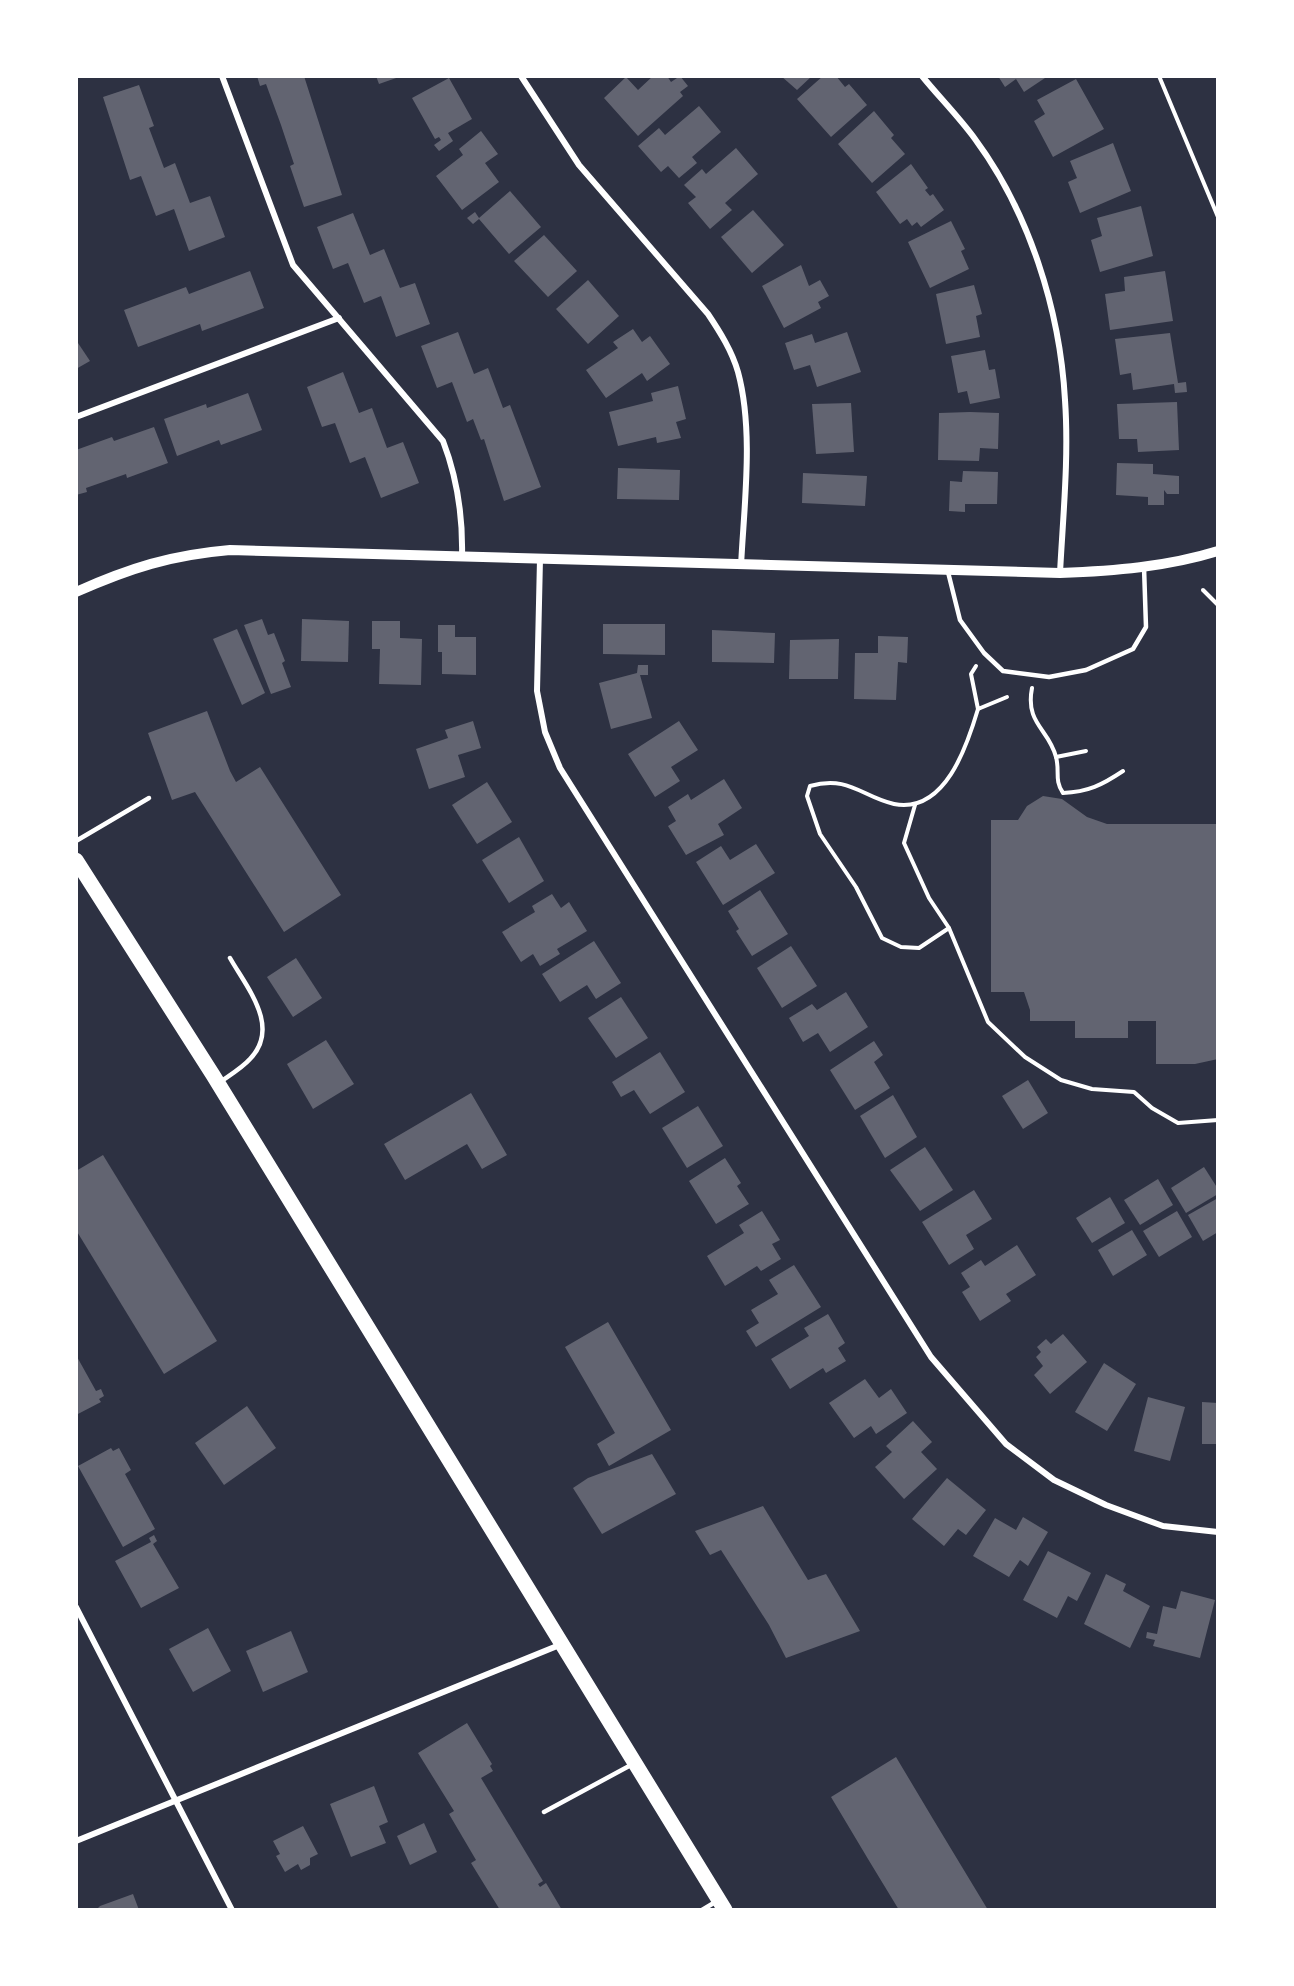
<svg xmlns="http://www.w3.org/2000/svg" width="1294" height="1986" viewBox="0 0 1294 1986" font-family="Rubik,sans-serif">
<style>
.building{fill:#626471}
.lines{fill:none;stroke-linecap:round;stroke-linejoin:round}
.path{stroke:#fff;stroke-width:4}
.service{stroke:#fff;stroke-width:4.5}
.minor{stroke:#fff;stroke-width:6}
.tertiary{stroke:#fff;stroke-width:10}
.primary{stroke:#fff;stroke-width:15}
</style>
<rect width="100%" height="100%" fill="#2d3142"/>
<g class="building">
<path d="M257 76H304L342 195 304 207 290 166 294 164 281 125 266 84 260 86Z"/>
<path d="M376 76H399V77L379 84Z"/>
<path d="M653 76H667L671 82 680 76 688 86 680 92 683 96 638 136 604 98 626 77 638 90Z"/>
<path d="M781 76H812L797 90Z"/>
<path d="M823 76H836L845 87 849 84 867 105 831 137 797 99Z"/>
<path d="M998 76H1048L1024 92 1016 79 1005 87Z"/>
<path d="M449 78 472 119 448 133 453 141 439 151 434 145 441 140 439 137 435 139 412 98Z"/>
<path d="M1076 79 1104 129 1053 157 1034 121 1045 114 1037 100Z"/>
<path d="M139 85 154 126 149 128 164 168 175 163 190 203 210 196 225 237 189 251 174 209 156 216 141 176 130 180 103 97Z"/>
<path d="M699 106 721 132 692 157 697 163 679 178 668 166 661 172 638 146 659 128 665 135Z"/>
<path d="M874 111 894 135 891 138 905 154 872 183 838 144Z"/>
<path d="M481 131 498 154 485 163 499 182 462 210 436 176 463 155 459 149Z"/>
<path d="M1113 143 1131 191 1080 213 1068 182 1077 178 1070 161Z"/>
<path d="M736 148 758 174 725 203 732 210 710 229 688 203 696 197 684 185 702 169 706 174Z"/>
<path d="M911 164 928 188 925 190 930 196 933 194 944 210 921 227 917 222 912 226 907 219 900 224 876 192Z"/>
<path d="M510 191 541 227 509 254 479 219 473 224 467 218 475 212 479 218Z"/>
<path d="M1141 206 1153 256 1100 272 1091 240 1102 236 1097 218Z"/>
<path d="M753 210 784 245 752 273 721 237Z"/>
<path d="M353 213 370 255 384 249 400 288 415 283 430 324 396 337 381 296 364 303 348 263 333 269 317 227Z"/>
<path d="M951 221 965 249 961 251 969 269 930 288 908 242Z"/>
<path d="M544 235 577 271 548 297 514 261Z"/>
<path d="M801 265 809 286 820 280 829 296 818 302 821 308 784 328 762 286Z"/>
<path d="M250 271 264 308 202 331 200 324 138 347 124 310 186 287 189 294Z"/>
<path d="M1165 271 1173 321 1110 330 1105 294 1125 291 1124 277Z"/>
<path d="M588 280 619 316 588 344 556 309Z"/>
<path d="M974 285 982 314 976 316 980 337 946 344 936 294Z"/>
<path d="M633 329 642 342 650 336 670 364 647 381 642 373 606 398 586 370 618 348 613 342Z"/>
<path d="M458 332 474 374 488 368 503 408 510 405 541 487 504 501 484 439 481 440 473 419 467 422 452 382 437 388 421 346Z"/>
<path d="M847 332 861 372 817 387 810 365 794 370 785 343 812 334 815 343Z"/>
<path d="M1170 333 1178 383 1186 382 1187 392 1175 393 1174 384 1133 390 1131 373 1120 375 1115 339Z"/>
<path d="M76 340 90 361 76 369Z"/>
<path d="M985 350 989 370 995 369 1000 398 970 404 967 391 958 393 951 356Z"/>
<path d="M343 372 359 413 372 408 387 448 403 442 419 483 381 498 365 457 350 463 335 423 322 427 307 387Z"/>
<path d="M678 386 686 419 676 422 681 438 657 443 656 437 618 446 609 412 653 401 651 393Z"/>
<path d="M248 393 262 430 221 445 219 440 177 456 164 419 206 404 207 408Z"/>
<path d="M1177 402 1179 450 1138 452 1137 439H1119L1117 404Z"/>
<path d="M851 403 854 452 816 454 812 404Z"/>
<path d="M970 412 999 413 998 449 980 448 979 461 938 460 939 413Z"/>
<path d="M154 427 168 463 127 478 126 474 86 488 87 492 76 495V450L112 437 114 441Z"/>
<path d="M1117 463 1153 464V474L1179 476V494H1167L1164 490V505H1148V497L1116 495Z"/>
<path d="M618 468 680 470 679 500 617 499Z"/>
<path d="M963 471 998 472 997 504H965V512L949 511 950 481 962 482Z"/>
<path d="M803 473 867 476 865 506 802 503Z"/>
<path d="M262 619 268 635 274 633 285 661 282 663 291 687 271 694 244 625Z"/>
<path d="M302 619 349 621 348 662 301 661Z"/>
<path d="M372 621H400V638L422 639 421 685 379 684 380 649H372Z"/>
<path d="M603 624H665V655L603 654Z"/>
<path d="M438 625H455V637H476V675L442 674V652H438Z"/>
<path d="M237 629 265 693 242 705 213 639Z"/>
<path d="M712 630 775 633 774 663 712 662Z"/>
<path d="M878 636 908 637 907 663 898 662 896 700 854 699 855 653H878Z"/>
<path d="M839 639 838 679H789L790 640Z"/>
<path d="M638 665H648V675H640L652 718 611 729 599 683 637 673Z"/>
<path d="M207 711 230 771 236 782 260 767 341 895 284 932 195 792 172 800 148 733Z"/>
<path d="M473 721 481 748 458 755 465 777 429 789 416 749 448 738 445 730Z"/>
<path d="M679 721 698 750 671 767 680 781 655 797 628 754Z"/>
<path d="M724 779 742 808 718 824 724 835 686 855 668 826 676 821 668 807 688 794 691 800Z"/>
<path d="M487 782 512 822 477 844 452 805Z"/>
<path d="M1043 796 1062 799 1087 817 1107 824H1218V1059L1195 1064H1156V1021H1128V1038H1075V1021H1030V1010L1024 992H991V820H1018L1027 806Z"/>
<path d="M519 837 544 881 509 903 482 860Z"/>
<path d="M756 844 775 873 723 905 696 862 721 846 730 860Z"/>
<path d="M760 890 788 934 752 956 736 931 739 929 728 911Z"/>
<path d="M552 894 561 908 569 902 587 931 557 949 560 954 540 966 533 954 521 962 502 932 535 912 532 906Z"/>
<path d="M594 941 621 983 596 999 587 985 560 1002 542 974Z"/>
<path d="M791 946 817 986 782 1008 757 968Z"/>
<path d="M296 958 322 998 293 1017 267 977Z"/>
<path d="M846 992 868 1027 830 1052 818 1033 803 1042 789 1018 812 1004 817 1010Z"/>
<path d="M621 997 648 1038 616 1058 588 1018Z"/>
<path d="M326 1040 354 1084 313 1109 287 1064Z"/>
<path d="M874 1041 883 1055 874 1062 890 1088 855 1110 830 1070Z"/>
<path d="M660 1052 685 1092 650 1114 634 1090 621 1097 612 1082Z"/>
<path d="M1028 1080 1048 1113 1023 1129 1002 1096Z"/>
<path d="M471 1093 507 1155 482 1169 467 1144 405 1180 384 1144Z"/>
<path d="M893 1095 917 1137 885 1158 860 1116Z"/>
<path d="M698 1106 723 1146 687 1168 662 1128Z"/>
<path d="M925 1147 953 1190 920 1211 890 1170Z"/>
<path d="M103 1155 217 1341 164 1374 76 1230V1171Z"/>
<path d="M725 1158 741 1183 737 1186 749 1204 716 1224 689 1181Z"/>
<path d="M1204 1167 1218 1189V1194L1186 1213 1171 1188Z"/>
<path d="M1158 1179 1173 1205 1140 1225 1124 1200Z"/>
<path d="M974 1190 992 1219 966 1235 974 1249 949 1265 922 1222Z"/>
<path d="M1110 1197 1125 1223 1092 1243 1076 1218Z"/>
<path d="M1218 1198V1232L1203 1241 1188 1215Z"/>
<path d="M762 1211 780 1240 772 1244 781 1259 761 1271 757 1266 725 1286 707 1256 744 1233 739 1225Z"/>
<path d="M1177 1211 1192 1237 1159 1257 1143 1231Z"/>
<path d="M1132 1230 1147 1255 1113 1276 1098 1250Z"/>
<path d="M1017 1245 1036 1275 1006 1294 1011 1301 980 1321 962 1292 970 1287 961 1273 981 1260 985 1266Z"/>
<path d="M794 1265 821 1307 756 1347 746 1331 759 1323 751 1310 778 1294 769 1280Z"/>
<path d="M828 1314 845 1343 838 1348 846 1361 826 1373 823 1368 790 1389 771 1359 809 1336 804 1328Z"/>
<path d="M608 1322 671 1430 609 1466 597 1444 615 1433 565 1347Z"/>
<path d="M1063 1334 1087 1362 1050 1394 1034 1375 1043 1366 1036 1357 1041 1352 1037 1347 1046 1339 1051 1344Z"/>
<path d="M76 1355 96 1391 101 1389 104 1396 99 1399 101 1402 76 1415Z"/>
<path d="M1104 1363 1136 1384 1107 1431 1075 1412Z"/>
<path d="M865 1379 879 1398 891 1389 907 1413 876 1434 871 1426 854 1438 829 1403Z"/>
<path d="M1148 1397 1185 1407 1170 1461 1134 1451Z"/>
<path d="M1202 1402 1218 1403V1444H1202Z"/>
<path d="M247 1406 276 1448 224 1485 195 1443Z"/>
<path d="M913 1421 932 1442 921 1452 937 1469 904 1499 875 1467 892 1452 886 1446Z"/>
<path d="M111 1448 113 1451 119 1448 131 1470 125 1474 155 1529 123 1547 78 1466Z"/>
<path d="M652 1454 676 1494 602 1534 573 1488 588 1478Z"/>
<path d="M947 1478 986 1510 966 1535 958 1529 944 1546 912 1519Z"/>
<path d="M763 1506 808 1580 826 1574 860 1631 786 1658 769 1625 721 1550 710 1555 695 1531Z"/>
<path d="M1023 1517 1048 1532 1028 1566 1020 1560 1009 1577 973 1556 995 1518 1016 1530Z"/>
<path d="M154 1535 157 1541 153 1544 179 1588 141 1608 115 1561 151 1542 149 1538Z"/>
<path d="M1048 1551 1091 1573 1077 1601 1068 1596 1057 1618 1023 1600Z"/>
<path d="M1106 1574 1126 1584 1123 1591 1150 1606 1130 1648 1084 1624Z"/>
<path d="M1181 1591 1215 1600 1200 1658 1153 1646 1155 1640 1146 1638 1147 1632 1157 1634 1163 1606 1176 1609Z"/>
<path d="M208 1628 231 1671 193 1692 169 1649Z"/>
<path d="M291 1631 308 1672 263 1692 246 1651Z"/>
<path d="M467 1723 492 1764 490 1766 493 1771 481 1778 543 1881 538 1884 540 1887 546 1883 562 1910H500L471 1863 476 1860 449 1814 454 1811 418 1753Z"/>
<path d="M896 1757 933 1819 988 1910H899L868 1859 831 1797Z"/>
<path d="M374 1786 388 1822 379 1826 386 1843 351 1857 330 1804Z"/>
<path d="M424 1823 437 1852 410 1865 397 1836Z"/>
<path d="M303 1826 318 1854 310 1858V1865L301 1870 298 1864 285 1872 276 1856 280 1854 273 1841Z"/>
<path d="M133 1894 139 1910H96L100 1906Z"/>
</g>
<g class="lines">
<g class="path">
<path d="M1159 76 1218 217"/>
<path d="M1203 590 1218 605"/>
<path d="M976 666 971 674 978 709 1007 697"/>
<path d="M1032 688C1025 724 1049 729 1056 757 1060 771 1054 780 1063 793 1088 792 1102 785 1123 771"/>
<path d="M1056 757 1086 751"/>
<path d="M915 805 904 843 929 898 949 928 988 1022 1025 1057 1061 1080 1092 1089 1134 1092 1152 1108 1178 1123 1218 1120"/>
<path d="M949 928 919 948 901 947 882 938 856 887 820 834 807 796 810 786C849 775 862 797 894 804 945 814 967 746 978 709"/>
</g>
<g class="service">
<path d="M948 572 960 620 984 653 1003 671 1049 677 1086 670 1133 649 1146 627 1144 567"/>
<path d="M76 841 149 798"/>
<path d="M220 1082C230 1075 242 1068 250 1059 281 1027 247 988 230 958"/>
<path d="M544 1812 631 1765"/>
<path d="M702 1910 717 1901"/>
</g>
<g class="minor">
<path d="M222 76 293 265 443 441C458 480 463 516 462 557"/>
<path d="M521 76 579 165 708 314C720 332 732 351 738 372 754 431 744 505 741 566"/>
<path d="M922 76C939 97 959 117 975 139 1029 212 1060 310 1065 400 1069 457 1063 516 1060 573"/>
<path d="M76 417 339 318"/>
<path d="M540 559 537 691 545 732 560 768 931 1357 1006 1444 1054 1480 1106 1505 1163 1526 1218 1532"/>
<path d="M76 1607 232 1910"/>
<path d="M76 1841 562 1644"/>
</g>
<path class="tertiary" d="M76 592C130 568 171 555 230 550L1060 573C1114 571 1166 567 1218 551"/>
<path class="primary" d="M76 860 213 1075 725 1910"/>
</g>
<rect width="1294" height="1986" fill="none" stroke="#ffffff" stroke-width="156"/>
</svg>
